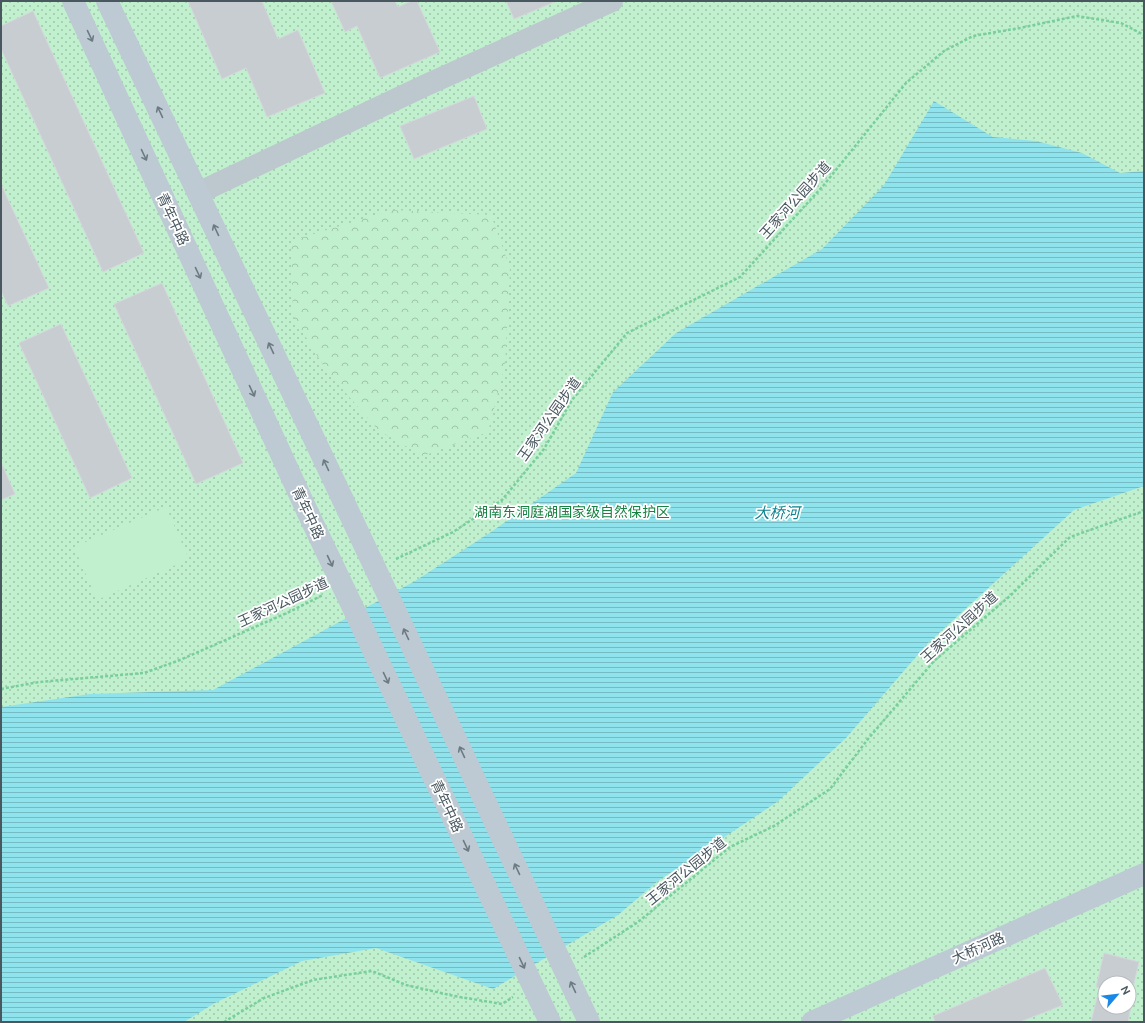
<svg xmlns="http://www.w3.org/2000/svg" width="1145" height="1023" viewBox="0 0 1145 1023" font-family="Ubuntu,'Noto Sans SC',sans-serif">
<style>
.green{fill:url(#green-dots);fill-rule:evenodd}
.forest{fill:url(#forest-crowns)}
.pitch{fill:#c1f0ce}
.water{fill:url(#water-rules)}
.building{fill:#c8cdd1;stroke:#d5d8dd}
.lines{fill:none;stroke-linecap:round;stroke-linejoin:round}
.path{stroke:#78cf9b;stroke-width:2.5;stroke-dasharray:3 2;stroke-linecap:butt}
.street{stroke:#bdc7ce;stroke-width:22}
.secondary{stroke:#bdcad3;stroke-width:22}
.secondary-bridge{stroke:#bdcad3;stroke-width:22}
.oneway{stroke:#6c7a82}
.labels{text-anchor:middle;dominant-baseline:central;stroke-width:3.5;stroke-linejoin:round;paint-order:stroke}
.street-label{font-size:14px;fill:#49575f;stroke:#fff}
.park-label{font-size:14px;fill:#178242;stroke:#fff}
.water-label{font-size:15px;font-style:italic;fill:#0d828f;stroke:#fff}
</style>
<defs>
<pattern id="green-dots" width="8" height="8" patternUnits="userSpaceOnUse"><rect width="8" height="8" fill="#c1f0ce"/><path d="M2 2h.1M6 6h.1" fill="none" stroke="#9fc5aa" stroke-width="1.8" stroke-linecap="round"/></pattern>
<pattern id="forest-crowns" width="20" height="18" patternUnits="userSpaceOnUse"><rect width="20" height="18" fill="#c1f0ce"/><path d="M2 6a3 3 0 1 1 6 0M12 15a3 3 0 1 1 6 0" fill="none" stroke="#9fc5aa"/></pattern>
<pattern id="water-rules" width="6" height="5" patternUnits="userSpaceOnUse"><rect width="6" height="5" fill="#8ee3ed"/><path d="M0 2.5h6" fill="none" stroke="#76bbc3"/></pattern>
</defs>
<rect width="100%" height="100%" fill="#f4f1f2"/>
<path class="green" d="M1 1H1144V1022H1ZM1105 983H1129V1007H1105Z"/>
<path class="forest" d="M392 210 491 215 510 268 505 365 488 432 423 456 378 430 326 370 293 316 291 241Z"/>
<path class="pitch" d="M166 507 189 559 97 600 74 547Z"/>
<path class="water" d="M934 101 993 137 1036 141 1082 153 1120 173 1144 171V486L1074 510 928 643 846 738 777 802 658 881 618 915 493 989 376 948 302 961 215 1003 184 1022H1V707L90 694 213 690 415 581 491 532 576 473 613 392 676 333 822 249 884 185Z"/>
<g class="building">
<path d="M188 1H262L278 39 298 30 325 93 267 117 246 68 222 79Z"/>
<path d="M331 1H395L398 7 411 1H417L440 52 380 78 357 26 345 32Z"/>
<path d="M506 1H557L514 19Z"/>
<path d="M33 11 144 253 103 272 1 49V26Z"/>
<path d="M474 96 487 129 414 159 400 126Z"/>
<path d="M1 184 49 288 8 306 1 291Z"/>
<path d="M162 283 243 463 196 484 114 304Z"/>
<path d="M61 324 132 478 90 498 19 343Z"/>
<path d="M1 462 15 494 1 500Z"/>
<path d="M1104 953 1139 962 1131 996 1129 995V983H1105V989L1096 987Z"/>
<path d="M1045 968 1063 1005 1020 1022H935L933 1016Z"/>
<path d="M1097 997 1105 999V1007L1131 1006 1128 1022H1091Z"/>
</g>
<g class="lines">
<g class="path">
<path d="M396 559 453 532 502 500 544 449 572 400 627 333 740 277 823 186 906 83 944 51 973 36 1020 28 1077 16 1121 23 1144 35"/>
<path d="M1 689 39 682 144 673 180 660 289 612 323 595"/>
<path d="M584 957 638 922 730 847 774 826 830 789 868 739 934 661 1011 595 1070 537 1144 511"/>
<path d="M224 1022 264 998 313 980 372 971 406 985 454 996 502 1004 513 997"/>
</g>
<path class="street" d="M198 193 424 86 612 1"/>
<g class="secondary">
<path d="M73 1 308 513"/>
<path d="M107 1 343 500"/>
<path d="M812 1022 1144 874"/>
</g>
<g class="secondary-bridge">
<path d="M343 500 589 1022"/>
<path d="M308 513 550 1022"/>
</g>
</g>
<defs><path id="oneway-shaft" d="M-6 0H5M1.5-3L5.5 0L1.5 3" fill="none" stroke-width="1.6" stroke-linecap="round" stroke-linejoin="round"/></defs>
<g class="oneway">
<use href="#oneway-shaft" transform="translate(90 36) rotate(65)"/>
<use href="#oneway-shaft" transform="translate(160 112) rotate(-115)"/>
<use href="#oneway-shaft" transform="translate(144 155) rotate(65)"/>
<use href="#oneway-shaft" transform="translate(216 230) rotate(-115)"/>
<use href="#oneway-shaft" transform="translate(198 273) rotate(65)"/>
<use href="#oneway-shaft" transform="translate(271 348) rotate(-115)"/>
<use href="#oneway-shaft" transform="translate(252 391) rotate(65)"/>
<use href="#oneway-shaft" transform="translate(326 465) rotate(-115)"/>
<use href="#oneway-shaft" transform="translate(330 561) rotate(65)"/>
<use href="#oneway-shaft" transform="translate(406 634) rotate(-115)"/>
<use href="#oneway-shaft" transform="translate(386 678) rotate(65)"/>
<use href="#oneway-shaft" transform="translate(462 752) rotate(-115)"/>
<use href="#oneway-shaft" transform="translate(466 846) rotate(65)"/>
<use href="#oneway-shaft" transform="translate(517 869) rotate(-115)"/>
<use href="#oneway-shaft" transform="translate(522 963) rotate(65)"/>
<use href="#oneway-shaft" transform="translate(573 987) rotate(-115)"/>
</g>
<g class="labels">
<g class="street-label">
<text transform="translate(795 200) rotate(-48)">王家河公园步道</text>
<text transform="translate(173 219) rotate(65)">青年中路</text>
<text transform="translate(549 419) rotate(-55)">王家河公园步道</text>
<text transform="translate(308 513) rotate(65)">青年中路</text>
<text transform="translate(283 602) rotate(-25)">王家河公园步道</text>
<text transform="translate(959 627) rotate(-42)">王家河公园步道</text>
<text transform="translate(447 806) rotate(65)">青年中路</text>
<text transform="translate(686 871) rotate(-39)">王家河公园步道</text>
<text transform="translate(978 948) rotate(-24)">大桥河路</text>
</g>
<g class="park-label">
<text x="572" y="512">湖南东洞庭湖国家级自然保护区</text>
</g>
<g class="water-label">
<text x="777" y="512">大桥河</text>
</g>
</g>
<rect width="1145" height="1023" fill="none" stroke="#49575f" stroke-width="4"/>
<g transform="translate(1117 995) rotate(62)"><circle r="19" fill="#ffffff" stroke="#b6bcbf"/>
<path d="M0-3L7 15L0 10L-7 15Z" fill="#1988e6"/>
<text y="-6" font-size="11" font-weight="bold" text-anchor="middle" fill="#49575f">N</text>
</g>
</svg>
